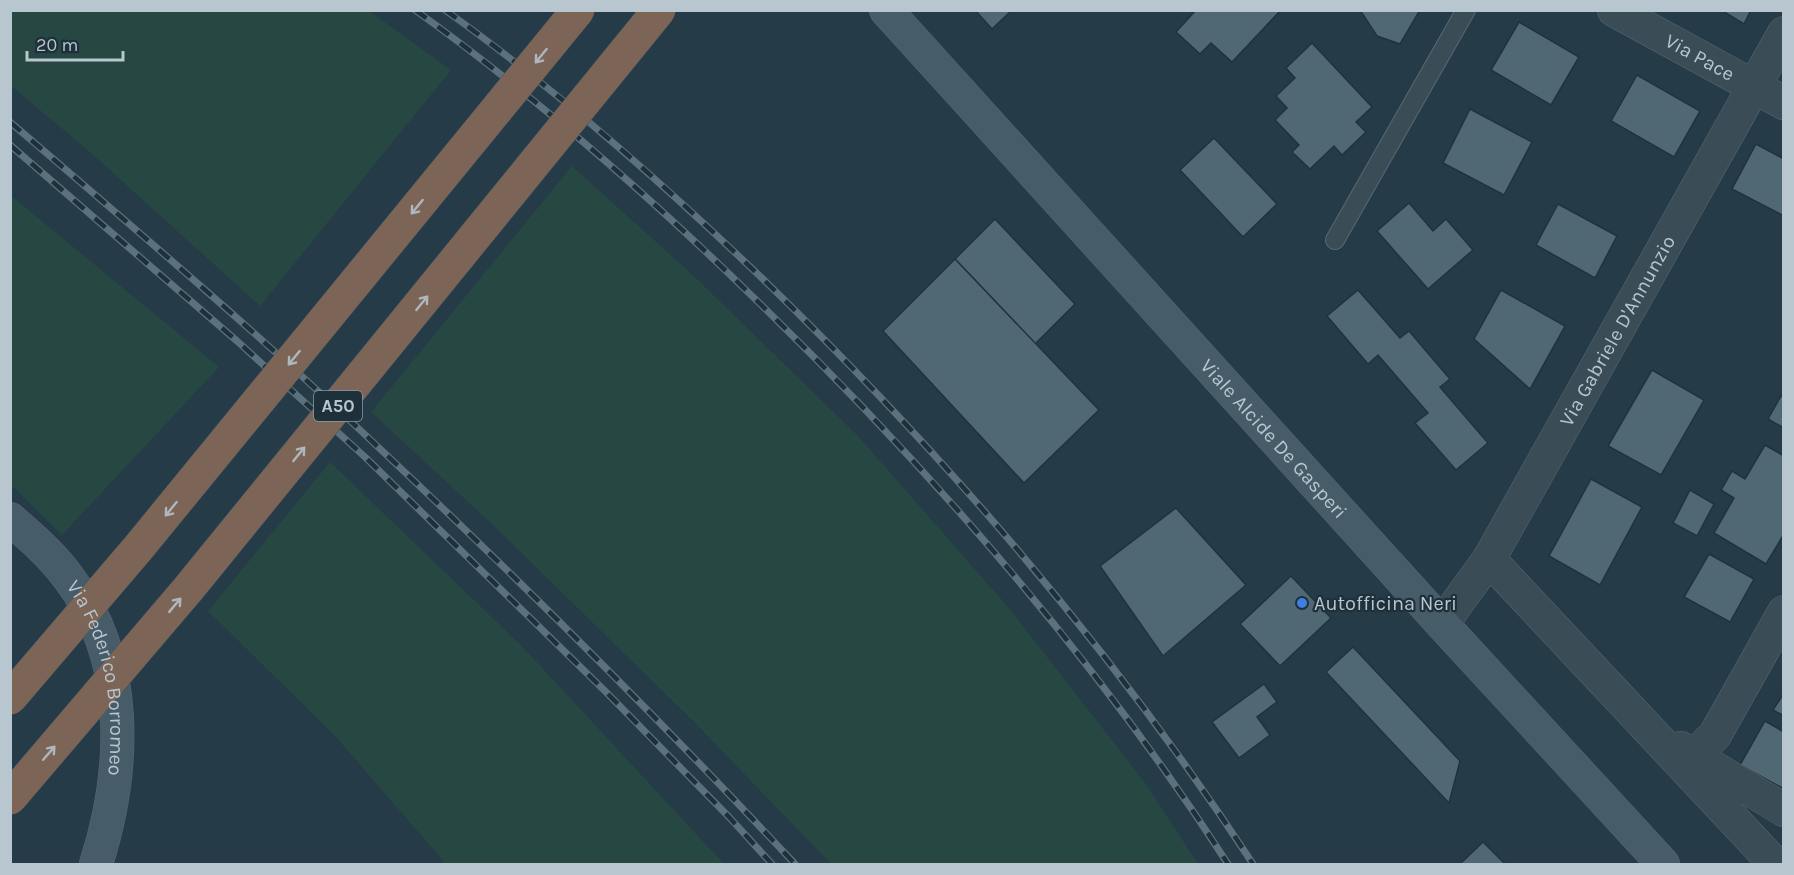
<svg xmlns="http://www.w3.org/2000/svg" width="1794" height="875" viewBox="0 0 1794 875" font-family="Karla,sans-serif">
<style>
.green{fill:#274743}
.building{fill:#506874;stroke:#20333d;stroke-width:1.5}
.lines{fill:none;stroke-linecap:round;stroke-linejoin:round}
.lane-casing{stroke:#586973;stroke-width:20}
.street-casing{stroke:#586973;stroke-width:34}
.secondary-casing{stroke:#586973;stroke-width:34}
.lane{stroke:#3a4c56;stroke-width:18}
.street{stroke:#3a4c56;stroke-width:33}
.secondary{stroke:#475c69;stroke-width:33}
.rail-casing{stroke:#5b717d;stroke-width:7}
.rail{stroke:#1e313b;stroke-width:4.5;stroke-dasharray:14;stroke-linecap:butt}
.highway-bridge-casing{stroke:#445660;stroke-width:34;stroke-linecap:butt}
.highway-bridge{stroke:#7c6456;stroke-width:33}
.oneway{stroke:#aeb7bd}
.shop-dot{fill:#3f7fe0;stroke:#1e313b;stroke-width:2}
.labels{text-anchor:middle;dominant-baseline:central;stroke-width:4.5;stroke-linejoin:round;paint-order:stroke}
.shield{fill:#1e313b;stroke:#8999a3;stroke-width:1.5}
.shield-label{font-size:18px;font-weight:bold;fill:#b7c6cf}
.street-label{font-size:20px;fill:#b7c6cf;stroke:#1e313b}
.poi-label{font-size:20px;fill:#b7c6cf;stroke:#1e313b;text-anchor:start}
</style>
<rect width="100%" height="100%" fill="#253b47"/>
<g class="green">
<path d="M10 11H369L451 70 260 306 91 153 11 86Z"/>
<path d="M572 166 695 277 858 436 1009 608 1146 784 1198 864H831L697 725 495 527 371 412Z"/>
<path d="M10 195 219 367 62 535 11 485Z"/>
<path d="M330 462 519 643 724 864H446L335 736 208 611Z"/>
</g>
<g class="building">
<path d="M975 10H1012L992 29Z"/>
<path d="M1196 10H1281L1232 62 1211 43 1200 54 1176 32Z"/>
<path d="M1360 10H1420L1400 44 1377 36Z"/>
<path d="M1721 10H1751L1744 24Z"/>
<path d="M1519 22 1579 57 1551 105 1491 70Z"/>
<path d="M1312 43 1372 107 1356 122 1366 132 1342 155 1334 146 1310 169 1292 152 1299 145 1275 120 1287 108 1276 96 1295 78 1286 68Z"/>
<path d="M1637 75 1700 111 1674 157 1611 121Z"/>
<path d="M1470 109 1532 142 1504 195 1443 163Z"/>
<path d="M1214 138 1277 204 1243 237 1180 170Z"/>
<path d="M1756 144 1784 159V216L1732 189Z"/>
<path d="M1409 203 1433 231 1446 219 1473 250 1428 289 1377 231Z"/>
<path d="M1558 204 1617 236 1595 278 1536 245Z"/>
<path d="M995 219 1075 304 1035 344 955 259Z"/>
<path d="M955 259 1099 410 1024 483 883 331Z"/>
<path d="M1358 290 1400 338 1409 331 1450 379 1440 387 1488 443 1456 470 1415 423 1428 413 1378 355 1368 364 1327 316Z"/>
<path d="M1501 290 1565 326 1530 389 1474 339Z"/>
<path d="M1652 370 1704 400 1661 475 1608 446Z"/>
<path d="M1781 396 1784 397V428L1768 419Z"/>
<path d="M1765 445 1784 456V534L1766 564 1714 533 1734 498 1721 490 1732 471 1745 479Z"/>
<path d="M1591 479 1642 507 1600 585 1549 556Z"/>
<path d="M1690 490 1714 504 1697 536 1673 523Z"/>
<path d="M1176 508 1246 585 1163 656 1100 566Z"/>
<path d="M1709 554 1754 579 1730 622 1684 597Z"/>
<path d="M1291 576 1331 618 1280 666 1240 624Z"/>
<path d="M1353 647 1460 761 1449 803 1326 672Z"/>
<path d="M1264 684 1277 702 1257 717 1270 735 1239 758 1212 722Z"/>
<path d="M1784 693V716L1773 710Z"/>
<path d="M1765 721 1784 732V789L1740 765Z"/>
<path d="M1483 842 1505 864H1460Z"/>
</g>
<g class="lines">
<defs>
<path id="lane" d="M1335 240 1466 10"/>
<g id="street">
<path id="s1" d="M1614 10 1784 103"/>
<path d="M1489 559 1775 864"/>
<path id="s2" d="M1442 624 1489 559 1784 33"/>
<path d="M1681 748 1784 810"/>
<path d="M1684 766 1715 735 1784 612"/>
</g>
<g id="secondary">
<path id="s3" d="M886 10 1442 624 1663 864"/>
<path id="s4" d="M10 519C31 537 52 555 68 577 131 659 126 770 96 864"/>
</g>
</defs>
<use href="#lane" class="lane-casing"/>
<use href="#street" class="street-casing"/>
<use href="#secondary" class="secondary-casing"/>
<use href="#lane" class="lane"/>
<use href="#street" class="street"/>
<use href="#secondary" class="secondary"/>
<defs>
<g id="rail">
<path d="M415 10C535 96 646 193 751 295 929 467 1094 656 1228 864"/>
<path d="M445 10C560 92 665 185 767 283 949 459 1114 652 1253 864"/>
<path d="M10 122C134 228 259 334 377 446 521 581 661 721 795 864"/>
<path d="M10 145 237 341 365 457 605 691 729 817 772 864"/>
</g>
</defs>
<use href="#rail" class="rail-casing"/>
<use href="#rail" class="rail"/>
<defs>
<g id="highway-bridge">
<path d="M10 698 139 547 578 10"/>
<path d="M10 798 189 588 659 10"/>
</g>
</defs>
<use href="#highway-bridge" class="highway-bridge-casing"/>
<use href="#highway-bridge" class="highway-bridge"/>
</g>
<defs><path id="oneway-shaft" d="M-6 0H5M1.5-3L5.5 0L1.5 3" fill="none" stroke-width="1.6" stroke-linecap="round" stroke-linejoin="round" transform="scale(1.5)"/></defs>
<g class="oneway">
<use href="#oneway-shaft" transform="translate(541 56) rotate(129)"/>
<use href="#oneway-shaft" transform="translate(417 207) rotate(129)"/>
<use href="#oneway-shaft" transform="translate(422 303) rotate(-51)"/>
<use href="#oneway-shaft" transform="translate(294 358) rotate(129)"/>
<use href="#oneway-shaft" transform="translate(299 454) rotate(-51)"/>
<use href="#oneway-shaft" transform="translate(171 509) rotate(129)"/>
<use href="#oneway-shaft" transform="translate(175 605) rotate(-50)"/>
<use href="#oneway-shaft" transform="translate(49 753) rotate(-49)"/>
</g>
<circle class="shop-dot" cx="1302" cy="603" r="6"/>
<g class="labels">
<rect class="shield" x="314" y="391" width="48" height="30" rx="4.5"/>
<g class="shield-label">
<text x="338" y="406">A50</text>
</g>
<g class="street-label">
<text stroke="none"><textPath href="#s1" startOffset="98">Via Pace</textPath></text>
<text stroke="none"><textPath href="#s2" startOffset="342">Via Gabriele D'Annunzio</textPath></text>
<text stroke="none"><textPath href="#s3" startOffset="578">Viale Alcide De Gasperi</textPath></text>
<text stroke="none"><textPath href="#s4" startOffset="190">Via Federico Borromeo</textPath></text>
</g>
<g class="poi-label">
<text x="1314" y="603">Autofficina Neri</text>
</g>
</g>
<rect width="1794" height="875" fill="none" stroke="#b7c6cf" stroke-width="24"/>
<path d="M27 51v9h96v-9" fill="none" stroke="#b7c6cf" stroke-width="3"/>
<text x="36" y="51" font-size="18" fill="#b7c6cf" stroke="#1e313b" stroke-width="4.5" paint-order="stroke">20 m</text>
</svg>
